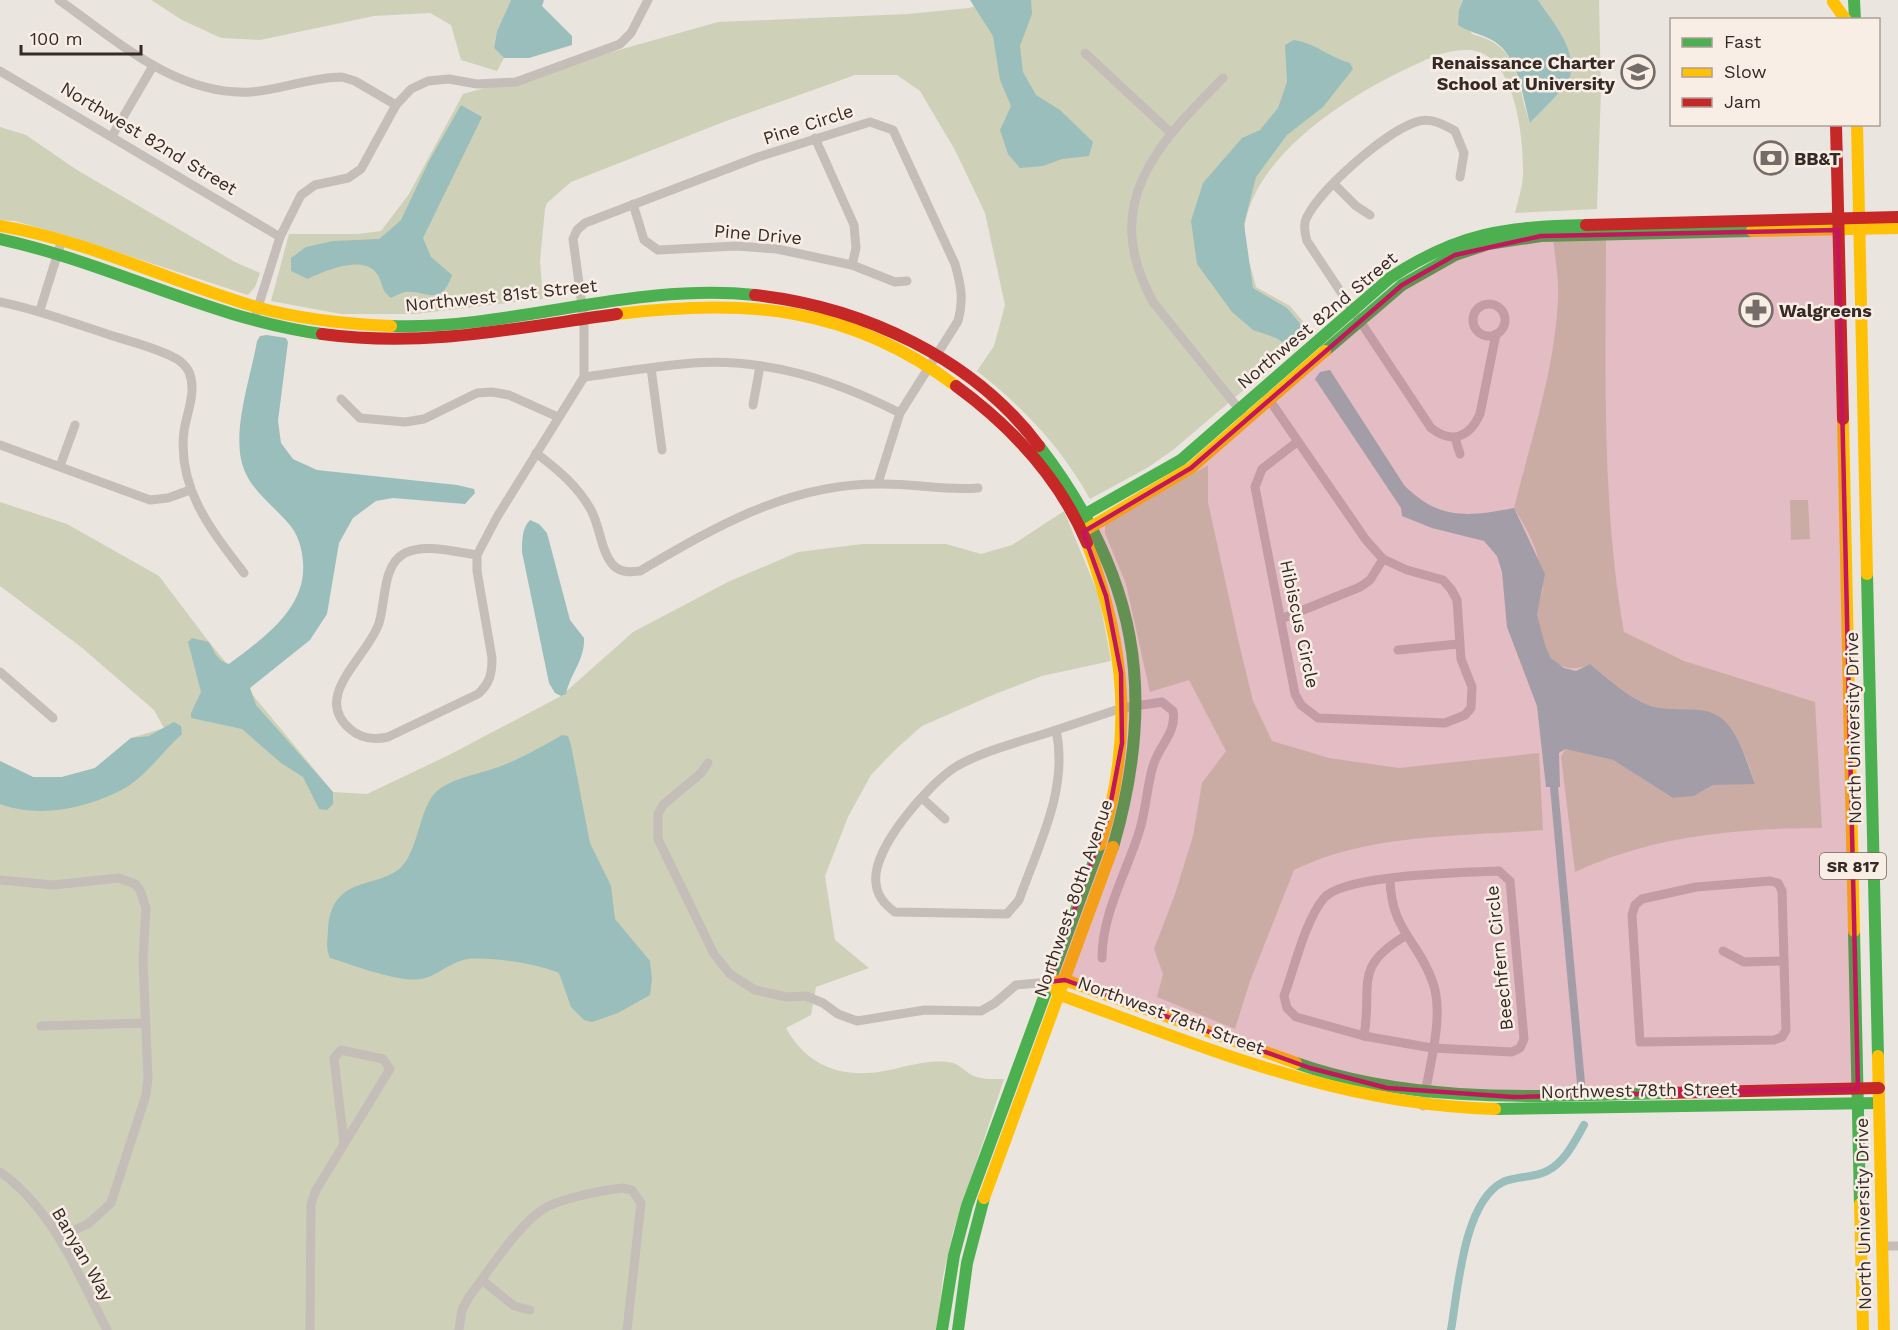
<svg xmlns="http://www.w3.org/2000/svg" width="1898" height="1330" viewBox="0 0 1898 1330" font-family="'Work Sans',sans-serif">
<style>
.grass{fill:#ced1b8}
.water{fill:#9abebb}
.lines{fill:none;stroke-linecap:round;stroke-linejoin:round}
.canal{stroke:#9abebb;stroke-width:8}
.street{stroke:#c4bdb8;stroke-width:9}
.fast{stroke:#4caf50;stroke-width:12}
.slow{stroke:#ffc107;stroke-width:12}
.jam{stroke:#c62828;stroke-width:12}
.marked{fill:#c2185b;fill-opacity:0.2;stroke:#c2185b;stroke-width:4.5;stroke-linejoin:round}
.labels{text-anchor:middle;dominant-baseline:central;stroke-width:5;stroke-linejoin:round;paint-order:stroke}
.shield{fill:#f9eee5;stroke:#70655f;stroke-width:1.5}
.shield-label{font-size:16px;font-weight:bold;fill:#352a26}
.poi-label{font-size:18px;font-weight:bold;fill:#352a26;stroke:#f9eee5;text-anchor:start}
.street-label{font-size:18px;fill:#352a26;stroke:#f9eee5}
</style>
<rect width="100%" height="100%" fill="#ebe5df"/>
<g class="grass">
<path d="M151 0H511L497 31 494 48 504 58 497 71 461 60 451 25 430 13 374 16 260 40 221 38 182 20Z"/>
<path d="M996 0H1463L1459 10 1472 34C1523 47 1515 82 1530 123 1542 109 1558 96 1568 80 1583 59 1550 18 1538 0H1599L1601 89 1597 209 1515 213C1518 200 1523 186 1523 173 1524 138 1515 52 1469 50 1445 49 1425 60 1404 70 1345 98 1249 159 1244 233 1244 249 1252 270 1256 287L1290 306 1312 332 1173 450 1147 468 1090 499C1061 447 1023 407 977 371L994 346 1005 305 985 213 955 150 920 91 897 75H855L726 121 571 182 547 203 545 209 540 261 543 299 415 314H341L271 301 289 234H358L381 231 409 194 463 94 718 22 907 14 969 8Z"/>
<path d="M0 127 26 135 77 170 235 262 260 273 255 287 248 295 65 235 15 221 0 220Z"/>
<path d="M1606 237C1606 368 1601 502 1624 632L1684 661 1815 702 1822 828C1738 828 1652 836 1575 872L1561 757 1565 749 1613 760 1673 798 1694 796 1713 785 1755 783C1744 751 1733 713 1694 710 1680 709 1665 711 1652 706 1629 699 1609 679 1590 664 1556 680 1540 648 1537 617 1536 606 1543 596 1543 585 1543 577 1540 566 1538 558 1534 541 1523 523 1514 508 1531 439 1555 370 1558 298 1559 279 1555 258 1553 238Z"/>
<path d="M1208 465V502L1238 639 1253 701 1272 741 1329 758 1399 768 1539 753 1543 830C1460 837 1370 833 1294 870L1250 981 1235 1029 1157 997 1163 974 1154 949 1175 894 1193 836 1202 783 1226 751 1189 680 1150 692 1126 584 1105 533V525Z"/>
<path d="M1790 500H1808L1810 539 1791 540Z"/>
<path d="M0 502 67 524 159 576 209 642 333 792 367 794 449 755 561 696 633 632 728 582 798 552 862 544H946L981 554 1012 545 1064 511 1099 596 1111 661 1042 676 995 694 922 726 896 749 871 775 848 817 825 876 835 940 869 968 816 987 811 1015 786 1028C807 1066 842 1079 884 1071 907 1067 929 1058 953 1063 960 1065 966 1072 972 1075 982 1080 994 1079 1004 1079L953 1232 943 1276 937 1330H0V761L33 777H62L95 768 131 738 164 728 154 710 81 647 0 586Z"/>
</g>
<g class="water">
<path d="M511 0H544L542 6 572 36V45L529 58H504L494 48 497 31Z"/>
<path d="M970 0H1031L1032 14 1020 46 1023 72 1036 95 1060 110 1093 142 1089 156 1062 159 1043 166 1020 168 1008 154 1000 130 1011 106 1000 80 993 36Z"/>
<path d="M1463 0H1538C1552 21 1578 50 1570 77 1566 88 1539 113 1530 123 1522 96 1519 55 1492 40 1481 34 1469 32 1458 25L1459 10Z"/>
<path d="M1294 40C1315 43 1329 57 1350 63L1353 69 1323 107 1287 135 1256 177 1244 224 1253 288 1287 308 1308 333 1290 347 1276 338 1253 330 1232 312 1197 264 1191 221 1203 183 1242 138 1260 130 1278 108 1287 82 1285 45Z"/>
<path d="M461 105 482 117 423 238 431 257 452 275C441 308 426 290 405 292 401 293 395 296 391 298 379 288 384 284 377 274 364 254 324 271 308 279L291 271V258L306 247 333 241 379 239 391 229 401 220 429 161Z"/>
<path d="M267 335 286 338 288 342 278 421 281 443 293 459 317 470 457 485 474 489 475 493 465 504 393 498 376 501 353 518 339 543 327 614 310 640 250 688 256 705 333 792V804L327 810 319 809 303 777 281 763 242 729 191 718V713L201 692 188 642 192 638 209 642C214 651 217 661 229 664 262 639 307 609 303 562 302 548 298 534 289 524 270 502 247 488 241 459 234 424 251 376 257 341L260 336Z"/>
<path d="M1330 370 1404 485C1438 520 1468 517 1514 508L1545 574 1537 615 1546 648 1551 658 1564 668 1576 671 1590 664C1609 679 1631 701 1655 707 1674 712 1701 705 1718 716 1738 728 1747 763 1755 784L1713 785 1694 796 1673 798 1613 760 1565 749 1559 753 1560 787H1546L1537 706 1507 627 1502 572 1497 556 1484 541 1432 528 1402 516 1401 508 1315 379 1320 372Z"/>
<path d="M530 520 539 524 547 533 570 620 584 638C585 660 570 674 566 694L561 696 555 693 549 683 522 552C522 540 522 528 530 520Z"/>
<path d="M174 722 181 726 182 734C163 751 147 775 125 788 89 808 40 819 0 804V761L33 777H62L95 768 131 738 149 736Z"/>
<path d="M562 735 568 736 571 745 590 843 611 886 615 919 650 961 652 979 650 995 618 1013 592 1022 584 1020 571 1007 559 973C539 964 484 955 463 960 448 964 435 977 421 979 399 983 353 965 330 958 326 950 327 941 328 931 331 869 385 893 406 861 419 842 421 805 437 791 454 777 481 774 501 766 522 758 543 746 562 735Z"/>
</g>
<g class="lines">
<g class="canal">
<path d="M1554 787 1581 1083"/>
<path d="M1451 1330C1458 1291 1463 1202 1503 1182 1516 1176 1534 1178 1547 1171 1565 1162 1575 1141 1584 1125"/>
</g>
<g class="street">
<path d="M59 0C116 40 176 96 251 92 281 90 311 77 342 77L355 81 396 105"/>
<path d="M1085 53 1170 132"/>
<path d="M0 71 280 237"/>
<path d="M1223 78C1157 145 1099 203 1153 302L1247 419"/>
<path d="M112 136 153 66"/>
<path d="M815 138 854 225 856 248 852 265"/>
<path d="M1460 177 1464 153 1455 131C1443 124 1430 117 1416 122 1385 132 1319 190 1306 219 1303 226 1305 234 1307 241L1431 428C1452 444 1469 438 1480 414L1496 334"/>
<path d="M1334 184 1356 206 1370 215"/>
<path d="M633 204 644 240 658 250 736 246 777 249 852 265 895 282 907 281"/>
<path d="M0 302C36 309 69 322 104 333 127 341 152 346 173 357 179 359 187 367 189 372 197 391 187 412 184 431 177 488 211 530 244 573"/>
<circle cx="1489" cy="320" r="16"/>
<path d="M40 310 62 240"/>
<path d="M254 320 280 237 301 195 315 185 348 178 361 169 396 105 411 89 428 81 449 79 477 84 516 82 620 44 631 33 648 0"/>
<path d="M651 368 662 450"/>
<path d="M584 377C620 372 657 366 693 363 767 358 835 380 900 413"/>
<path d="M1266 395 1366 540 1383 559 1407 570 1443 580 1451 589 1457 600 1461 659 1472 687 1471 708 1465 715 1445 723 1318 718 1301 705 1295 694 1255 487 1262 469 1297 442"/>
<path d="M341 399 360 418 405 422 424 419 477 393 492 392 509 395 558 417"/>
<path d="M753 405 760 366"/>
<path d="M1455 438 1460 454"/>
<path d="M0 445 150 500 168 498 190 490"/>
<path d="M536 453C557 469 578 486 591 510 600 526 601 553 614 566 622 573 631 572 640 571 715 527 788 484 878 484 912 483 944 491 978 488"/>
<path d="M60 466 75 425"/>
<path d="M477 555C455 552 426 543 405 553 382 565 386 601 379 623 368 657 311 696 350 729 361 739 374 740 388 737L478 694C490 683 492 674 492 658L477 571V555L497 517 584 377V320L573 239 577 230 585 223 758 157 870 122 893 130 955 264C961 285 964 300 958 321L900 413 878 483"/>
<path d="M1281 619 1360 587 1370 580 1383 559"/>
<path d="M1398 650 1458 644"/>
<path d="M0 672 53 718"/>
<path d="M1056 730C1024 741 987 749 957 766 929 783 871 849 876 883 877 896 885 905 895 912L1007 914 1019 900C1038 846 1069 789 1056 730L1122 708 1162 702 1173 711C1177 733 1159 745 1153 766 1147 786 1146 809 1140 829 1127 872 1102 913 1102 958"/>
<path d="M708 763 701 773 663 805 658 814V839L714 954 730 974 755 990 787 997 806 996 823 1003 838 1014 857 1021 925 1010 981 1011 995 1003 1016 985 1048 982"/>
<path d="M922 798 945 819"/>
<path d="M1499 871 1510 881 1524 1039 1520 1048 1512 1052 1432 1048 1364 1036 1296 1017 1287 1008 1284 996C1295 966 1305 921 1324 898 1344 874 1465 873 1499 871Z"/>
<path d="M1390 879C1391 931 1419 941 1433 983 1445 1017 1428 1070 1423 1106"/>
<path d="M0 880 53 885 119 878 135 884 140 890 146 908 143 960 148 1078 146 1095 111 1203 88 1224 59 1237"/>
<path d="M1770 881 1778 883 1782 891 1786 1030 1782 1037 1774 1040 1640 1042 1632 915 1635 905 1642 899 1696 887Z"/>
<path d="M1723 951 1744 962 1784 961"/>
<path d="M41 1026 145 1023"/>
<path d="M1364 1036C1373 984 1352 968 1405 936"/>
<path d="M0 1172C53 1209 78 1274 107 1330"/>
<path d="M1882 1246H1898"/>
<path d="M482 1280 514 1306 530 1310"/>
<path d="M310 1330 311 1204 316 1190 390 1069 383 1059 341 1050 334 1058 344 1144"/>
<path d="M459 1330 462 1310 469 1297C489 1271 513 1232 539 1212 555 1199 603 1190 623 1188L632 1190 641 1203 627 1330"/>
</g>
<g class="fast">
<path d="M1854 0 1855 20"/>
<path d="M0 239C110 263 211 319 322 334"/>
<path d="M391 326C513 330 632 282 755 295"/>
<path d="M1325 351 1402 285 1455 255 1488 244 1541 236 1752 231"/>
<path d="M1039 446C1137 574 1158 693 1113 847"/>
<path d="M1082 516 1181 460 1390 278C1459 232 1506 227 1586 225"/>
<path d="M1867 574 1878 1056"/>
<path d="M1854 931 1860 1204"/>
<path d="M1296 1063C1414 1105 1542 1096 1666 1093"/>
<path d="M1495 1109 1879 1103"/>
<path d="M942 1330 954 1255 967 1206 1100 845"/>
<path d="M958 1330 967 1263 984 1198"/>
</g>
<g class="slow">
<path d="M1833 2 1846 20"/>
<path d="M1857 124 1867 574"/>
<path d="M0 226C89 241 169 281 256 307 299 319 345 324 391 326"/>
<path d="M1752 231 1898 228"/>
<path d="M617 314C745 298 850 306 956 386"/>
<path d="M1843 419 1854 931"/>
<path d="M1089 528 1191 468 1325 351"/>
<path d="M1087 543C1126 646 1134 739 1100 845"/>
<path d="M1058 981 1065 980 1296 1063"/>
<path d="M1055 989 1060 995C1205 1047 1338 1105 1495 1109"/>
<path d="M1878 1056 1884 1330"/>
<path d="M984 1198 1113 847"/>
<path d="M1860 1204 1863 1330"/>
</g>
<g class="jam">
<path d="M1836 124 1843 419"/>
<path d="M1586 225 1898 217"/>
<path d="M755 295C863 307 973 358 1039 446"/>
<path d="M322 334C425 348 516 328 617 314"/>
<path d="M956 386C1012 427 1060 479 1087 543"/>
<path d="M1666 1093 1879 1088"/>
</g>
</g>
<path class="marked" d="M1838 230 1858 1089 1513 1097 1387 1088 1310 1068 1065 980 1048 982 1108 817 1122 743 1121 673 1106 596 1083 532 1191 468 1402 285 1455 255 1541 236Z"/>
<defs>
<symbol id="school-ring" viewBox="-11 -11 22 22"><circle r="9.5" fill="#f9eee5" stroke="#756b67" stroke-width="1.5"/><path d="M0-5L7-2L0 1L-7-2ZM-4 1L0 2.5L4 1V4Q0 6-4 4Z" fill="#756b67"/></symbol>
<symbol id="bank-ring" viewBox="-11 -11 22 22"><circle r="9.5" fill="#f9eee5" stroke="#756b67" stroke-width="1.5"/><path d="M-6-4H6V4H-6ZM0-2.3a2.3 2.3 0 1 0 0 4.6a2.3 2.3 0 1 0 0-4.6Z" fill="#756b67"/></symbol>
<symbol id="pharmacy-ring" viewBox="-11 -11 22 22"><circle r="9.5" fill="#f9eee5" stroke="#756b67" stroke-width="1.5"/><path d="M-2-6h4v4h4v4h-4v4h-4v-4h-4v-4h4Z" fill="#756b67"/></symbol>
</defs>
<g fill-rule="evenodd">
<use href="#school-ring" x="1619" y="53" width="38" height="38"/>
<use href="#bank-ring" x="1752" y="139" width="38" height="38"/>
<use href="#pharmacy-ring" x="1737" y="291" width="38" height="38"/>
</g>
<g class="labels">
<rect class="shield" x="1820" y="853" width="66" height="26" rx="4.5"/>
<g class="shield-label">
<text x="1853" y="866">SR 817</text>
</g>
<g class="poi-label">
<text x="1615" y="62" text-anchor="end">Renaissance Charter<tspan x="1615" dy="21">School at University</tspan></text>
<text x="1794" y="158">BB&amp;T</text>
<text x="1779" y="310">Walgreens</text>
</g>
<g class="street-label">
<text transform="translate(808 124) rotate(-18)">Pine Circle</text>
<text transform="translate(149 138) rotate(31)">Northwest 82nd Street</text>
<text transform="translate(758 234) rotate(5)">Pine Drive</text>
<text transform="translate(501 295) rotate(-6)">Northwest 81st Street</text>
<text transform="translate(1317 320) rotate(-40)">Northwest 82nd Street</text>
<text transform="translate(1300 624) rotate(78)">Hibiscus Circle</text>
<text transform="translate(1853 728) rotate(-91)">North University Drive</text>
<text transform="translate(1073 898) rotate(-71)">Northwest 80th Avenue</text>
<text transform="translate(1499 958) rotate(-96)">Beechfern Circle</text>
<text transform="translate(1171 1015) rotate(20)">Northwest 78th Street</text>
<text transform="translate(1639 1090) rotate(-1)">Northwest 78th Street</text>
<text transform="translate(1863 1214) rotate(-91)">North University Drive</text>
<text transform="translate(83 1254) rotate(60)">Banyan Way</text>
</g>
</g>
<rect x="1670" y="18" width="210" height="108" fill="#f9eee5" stroke="#aba099" stroke-width="1.5"/>
<rect x="1682" y="38" width="30" height="9" fill="#4caf50" stroke="#aba099" stroke-width="1.5"/>
<text x="1724" y="48" font-size="18" fill="#352a26">Fast</text>
<rect x="1682" y="68" width="30" height="9" fill="#ffc107" stroke="#aba099" stroke-width="1.5"/>
<text x="1724" y="78" font-size="18" fill="#352a26">Slow</text>
<rect x="1682" y="98" width="30" height="9" fill="#c62828" stroke="#aba099" stroke-width="1.5"/>
<text x="1724" y="108" font-size="18" fill="#352a26">Jam</text>
<path d="M21 45v9h120v-9" fill="none" stroke="#352a26" stroke-width="3"/>
<text x="30" y="45" font-size="18" fill="#352a26" stroke="#f9eee5" stroke-width="4.5" paint-order="stroke">100 m</text>
</svg>
